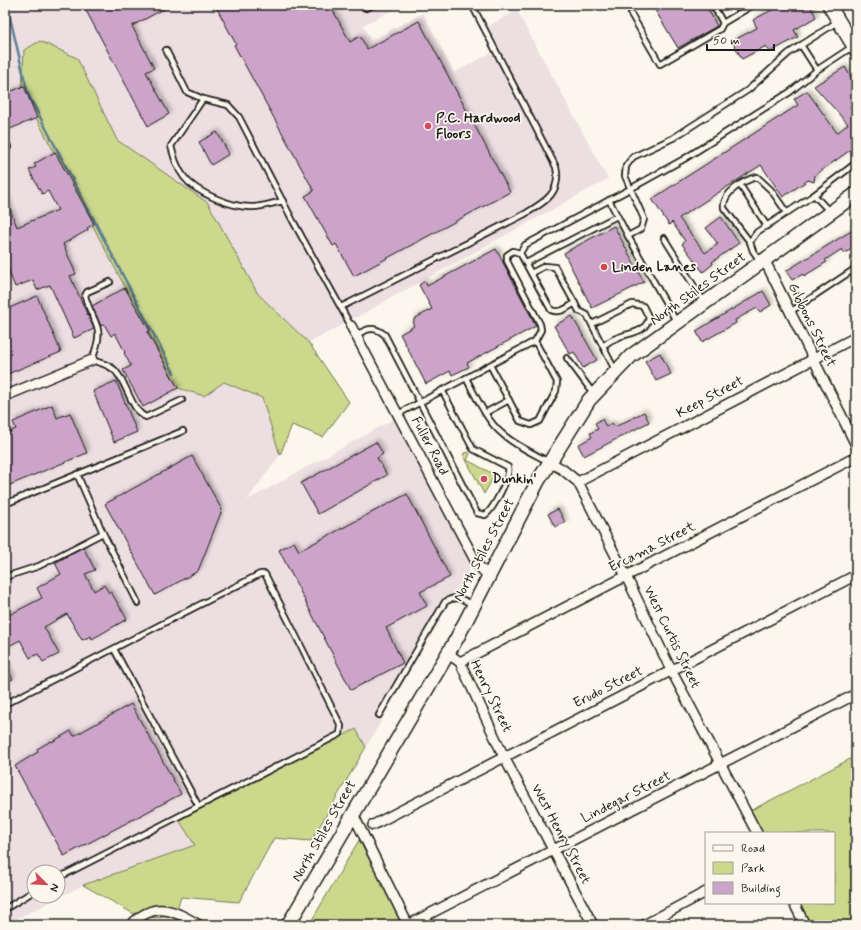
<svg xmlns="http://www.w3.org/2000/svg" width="861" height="930" viewBox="0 0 861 930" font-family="Mynerve,sans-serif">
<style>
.built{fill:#eddee2;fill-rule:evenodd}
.green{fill:#ccd88c;stroke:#747a54}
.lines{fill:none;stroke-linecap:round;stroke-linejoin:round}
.stream{stroke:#5d7f96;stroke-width:2.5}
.building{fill:#cda4c9;stroke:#1c1c1c;filter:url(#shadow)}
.service-casing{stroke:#1c1c1c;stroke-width:8}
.minor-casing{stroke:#1c1c1c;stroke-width:12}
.secondary-casing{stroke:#1c1c1c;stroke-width:16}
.service{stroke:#fbf7ec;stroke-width:4.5}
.minor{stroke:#fbf7ec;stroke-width:9}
.secondary{stroke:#fbf7ec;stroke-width:13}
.poi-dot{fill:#d1495b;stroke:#fbf7ec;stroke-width:1.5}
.labels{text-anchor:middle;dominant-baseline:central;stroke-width:3.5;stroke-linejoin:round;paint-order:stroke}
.poi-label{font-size:14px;font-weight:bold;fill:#1c1c1c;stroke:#fbf7ec;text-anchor:start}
.street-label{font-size:14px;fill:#1c1c1c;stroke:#fbf7ec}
</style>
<defs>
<filter id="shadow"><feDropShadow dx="2.5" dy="-2.5" stdDeviation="2" flood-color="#0004"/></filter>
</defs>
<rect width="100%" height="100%" fill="#fbf7ec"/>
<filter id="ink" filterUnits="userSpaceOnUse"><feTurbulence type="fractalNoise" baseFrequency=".025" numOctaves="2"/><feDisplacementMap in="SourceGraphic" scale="8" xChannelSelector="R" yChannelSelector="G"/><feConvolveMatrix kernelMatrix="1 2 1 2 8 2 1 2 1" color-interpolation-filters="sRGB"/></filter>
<g filter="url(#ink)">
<path class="built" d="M5 5H332L335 11 346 5H403L363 25 371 40 423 13 454 73 493 52 481 30 517 11 608 179 309 343 258 294 208 203 117 140 77 58 204 395 224 382 262 398 280 455 247 500 394 419 471 566 366 747 356 729 180 820 196 845 83 885 5 925ZM34 872H58V896H34Z"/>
<g class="green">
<path d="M40 41 77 58 117 140 208 203 258 294 309 343 349 402 323 437 292 425 280 455 262 398 224 382 204 396 178 388 22 91 24 50Z"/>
<path d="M468 452 470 454 467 460 495 475 484 494 463 454Z"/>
<path d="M356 729 366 747 311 841 274 838 239 902 181 897 174 917 141 918 83 885 195 845 179 820Z"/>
<path d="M856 756V925H802L791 903H834V833H756L746 813Z"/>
<path d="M359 840 404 924 309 925Z"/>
</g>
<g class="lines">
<path class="stream" d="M7 5 28 94 174 373"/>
</g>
<g class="building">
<path d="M83 5H171L132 26 154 68 146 72 169 114 148 126Z"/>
<path d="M215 5H330L350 42 360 36 367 49 419 21 510 192 354 276 336 244 333 246 305 196 314 191 234 45 236 44Z"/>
<path d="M652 5H706L717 26 678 48Z"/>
<path d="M781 5H810L816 17 794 30 798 37 770 52 766 46 742 59 732 41 757 28 753 20Z"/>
<path d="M845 67 856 86V103L850 107 856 115V146L815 175 814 182 808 180 783 197 761 165 679 218 705 253 718 244 706 228 721 217 739 243 712 262 713 264 703 272 682 244 685 241 672 222 669 225 652 199 798 105 794 99 807 91 837 133 848 124 814 86Z"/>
<path d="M24 86 37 118 5 131V94Z"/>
<path d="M217 132 229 154 211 165 199 142Z"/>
<path d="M55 152 94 224 87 228 88 230 63 244 76 274 70 276 94 329 74 338 50 285 37 290 33 280 15 287 5 262V197L17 227 58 210 48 191 42 194 29 170 36 167 34 164Z"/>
<path d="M614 226 644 282 592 308 564 253Z"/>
<path d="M856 228V247L844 253 842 249 825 260 827 262 804 276 803 274 792 280 786 271Z"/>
<path d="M496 249 536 326 467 363 469 367 452 375 450 371 426 384 400 334 413 327 414 319 432 309 419 285 425 281 427 286Z"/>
<path d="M125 288 150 331 147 332 178 388 143 407 123 370 131 366 124 353 125 352 115 333 111 336 104 324 101 326 92 306Z"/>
<path d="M763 291 771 305 760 312 757 308 735 320 736 323 702 342 696 331Z"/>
<path d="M37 296 61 352 5 375V310Z"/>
<path d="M572 316 597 360 583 368 574 352 570 354 554 326Z"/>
<path d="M660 353 671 374 656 381 645 361Z"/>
<path d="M116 381 137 432 114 442 93 391Z"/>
<path d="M52 405 57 418 70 413 87 453 5 487V434L16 429 13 422Z"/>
<path d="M644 412 649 422 584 456 578 445 592 437 590 433 598 429 595 423 602 419 606 427 612 423 615 427Z"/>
<path d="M376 442 383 454 377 458 387 475 318 514 301 483Z"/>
<path d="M192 456 222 510 198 571 155 595 105 504Z"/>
<path d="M407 494 450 577 420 592 427 606 386 628 403 663 351 690 279 550 294 542 299 551Z"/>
<path d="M558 509 565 522 555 527 548 514Z"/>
<path d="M83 547 95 570 85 574 94 591 104 585 109 593 111 592 127 619 92 639 91 636 82 640 67 614 44 627 59 654 43 662 38 654 30 658 20 640 5 648V617L42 598 37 588 61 574 55 563Z"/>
<path d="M5 665 13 679 5 683Z"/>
<path d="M131 704 181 794 64 856 15 766 38 752 37 749 51 741 52 742 71 731 74 736Z"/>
</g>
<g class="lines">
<defs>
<g id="service">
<path d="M713 5 723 23 753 5"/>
<path d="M366 8 373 5"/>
<path d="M631 14 660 64 720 29 723 23"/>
<path d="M845 31 856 25"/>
<path d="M801 45 817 70"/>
<path d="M166 50 187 92 203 99 228 105 239 117 293 221 351 326"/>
<path d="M203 99 171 146C174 157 177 168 184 177 196 193 233 208 253 207 263 207 273 203 283 201"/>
<path d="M5 144H7L8 147 5 153"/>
<path d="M740 185 767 226"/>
<path d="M814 195 830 212"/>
<path d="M609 200 628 236"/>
<path d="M664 238 704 302"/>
<path d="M750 242 724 208C722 193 744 180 757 177L771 190 787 213"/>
<path d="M520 253 513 251 507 255V261L540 324 541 330 535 341 557 382 556 391 540 421 531 425 520 421 490 365 466 378C473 391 480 406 489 419 503 440 527 450 549 462"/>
<path d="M761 262 753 251 750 242 757 232 814 195 856 163"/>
<path d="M526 263 617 216"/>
<path d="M531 273 545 266 555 267 579 311 587 315 615 370"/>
<path d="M110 282 87 292 85 296C94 327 106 324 92 360 100 363 112 365 117 373 127 384 132 412 146 417L182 400"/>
<path d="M575 303C567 308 560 314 551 310L520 253 525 245 630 189 684 159 790 92 817 70 852 47"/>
<path d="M341 307 523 215C543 203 562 194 556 167L472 5"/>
<path d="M790 312 856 268"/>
<path d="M676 321 628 236 641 229 644 219 625 176 626 166 633 157 673 138 748 90 789 53 837 22"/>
<path d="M592 324 632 304 643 306 649 318C645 333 632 332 619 337 613 339 608 342 603 346"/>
<path d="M356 335C367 329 374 325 385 335L477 513 485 515C493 510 511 476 508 467L473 449 442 390"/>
<path d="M567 358 593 393"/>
<path d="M490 365 535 341"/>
<path d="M485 413 509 400"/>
<path d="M398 414 466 378"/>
<path d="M5 504 183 431"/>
<path d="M103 533 138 603"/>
<path d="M5 577 39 566 103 533 77 474"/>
<path d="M114 649 198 805"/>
<path d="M5 704 260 574H265L341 726 340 734 58 878"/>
<path d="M379 715 445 602C456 595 462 599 472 604"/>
<path d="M5 909 34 891"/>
</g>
<g id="minor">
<path d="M765 261 856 445"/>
<path d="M351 326 477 564 488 576"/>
<path d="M5 396 92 360"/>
<path d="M551 463 562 469 578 482 626 576 671 670 757 833"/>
<path d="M578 482 856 337"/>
<path d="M447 653 460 662 504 757 593 925"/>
<path d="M460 662 856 457"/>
<path d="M353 814 408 925"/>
<path d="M373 825 856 575"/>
<path d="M794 903 805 925"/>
<path d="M131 925C155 900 173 910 199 925"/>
<path d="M408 925 856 694"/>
<path d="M644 925 706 892"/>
</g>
<g id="secondary">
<path d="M829 5 856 50"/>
<path d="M288 925 457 638 538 481 589 400 631 356 856 194"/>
</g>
</defs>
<use href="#service" class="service-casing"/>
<use href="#minor" class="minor-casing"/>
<use href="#secondary" class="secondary-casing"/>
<use href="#service" class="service"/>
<use href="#minor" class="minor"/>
<use href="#secondary" class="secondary"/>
</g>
</g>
<g class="poi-dot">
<circle cx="428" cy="126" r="4"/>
<circle cx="604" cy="267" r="4"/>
<circle cx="484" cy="479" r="4"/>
</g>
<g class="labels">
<g class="poi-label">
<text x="436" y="118">P.C. Hardwood<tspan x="436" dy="16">Floors</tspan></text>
<text x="612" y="267">Linden Lanes</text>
<text x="492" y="479">Dunkin'</text>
</g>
<g class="street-label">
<text transform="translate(698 289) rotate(-36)">North Stiles Street</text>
<text transform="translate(812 325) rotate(64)">Gibbons Street</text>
<text transform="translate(710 397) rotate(-28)">Keep Street</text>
<text transform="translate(430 446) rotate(62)">Fuller Road</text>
<text transform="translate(652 547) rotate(-27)">Ercama Street</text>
<text transform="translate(484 550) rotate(-62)">North Stiles Street</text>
<text transform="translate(672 637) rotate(64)">West Curtis Street</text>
<text transform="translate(608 687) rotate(-27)">Erudo Street</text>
<text transform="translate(491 696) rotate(64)">Henry Street</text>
<text transform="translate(626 797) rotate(-27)">Lindegar Street</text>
<text transform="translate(324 831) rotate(-60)">North Stiles Street</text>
<text transform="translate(561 834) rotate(62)">West Henry Street</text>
</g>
</g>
<rect width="861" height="930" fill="none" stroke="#fbf7ec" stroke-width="20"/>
<rect x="10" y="10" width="841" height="910" fill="none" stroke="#1c1c1c" stroke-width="1.5" filter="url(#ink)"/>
<rect x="705" y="832" width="130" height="72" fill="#fbf7ec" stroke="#a29f99"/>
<rect x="713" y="845" width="20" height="6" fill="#fbf7ec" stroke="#a29f99"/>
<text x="741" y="852" font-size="12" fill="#1c1c1c">Road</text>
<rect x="713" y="862" width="20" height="12" fill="#ccd88c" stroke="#a29f99"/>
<text x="741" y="872" font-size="12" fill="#1c1c1c">Park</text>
<rect x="713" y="882" width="20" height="12" fill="#cda4c9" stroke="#a29f99"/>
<text x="741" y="892" font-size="12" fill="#1c1c1c">Building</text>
<g transform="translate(46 884) rotate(114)"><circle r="19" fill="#fbf7ec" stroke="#a29f99"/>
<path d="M0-3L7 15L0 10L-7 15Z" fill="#d1495b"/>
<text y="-6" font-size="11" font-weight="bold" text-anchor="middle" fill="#1c1c1c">N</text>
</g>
<path d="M707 44v6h67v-6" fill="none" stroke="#1c1c1c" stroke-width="2"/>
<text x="713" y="44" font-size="12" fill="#1c1c1c" stroke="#fbf7ec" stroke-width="3" paint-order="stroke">50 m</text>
</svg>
